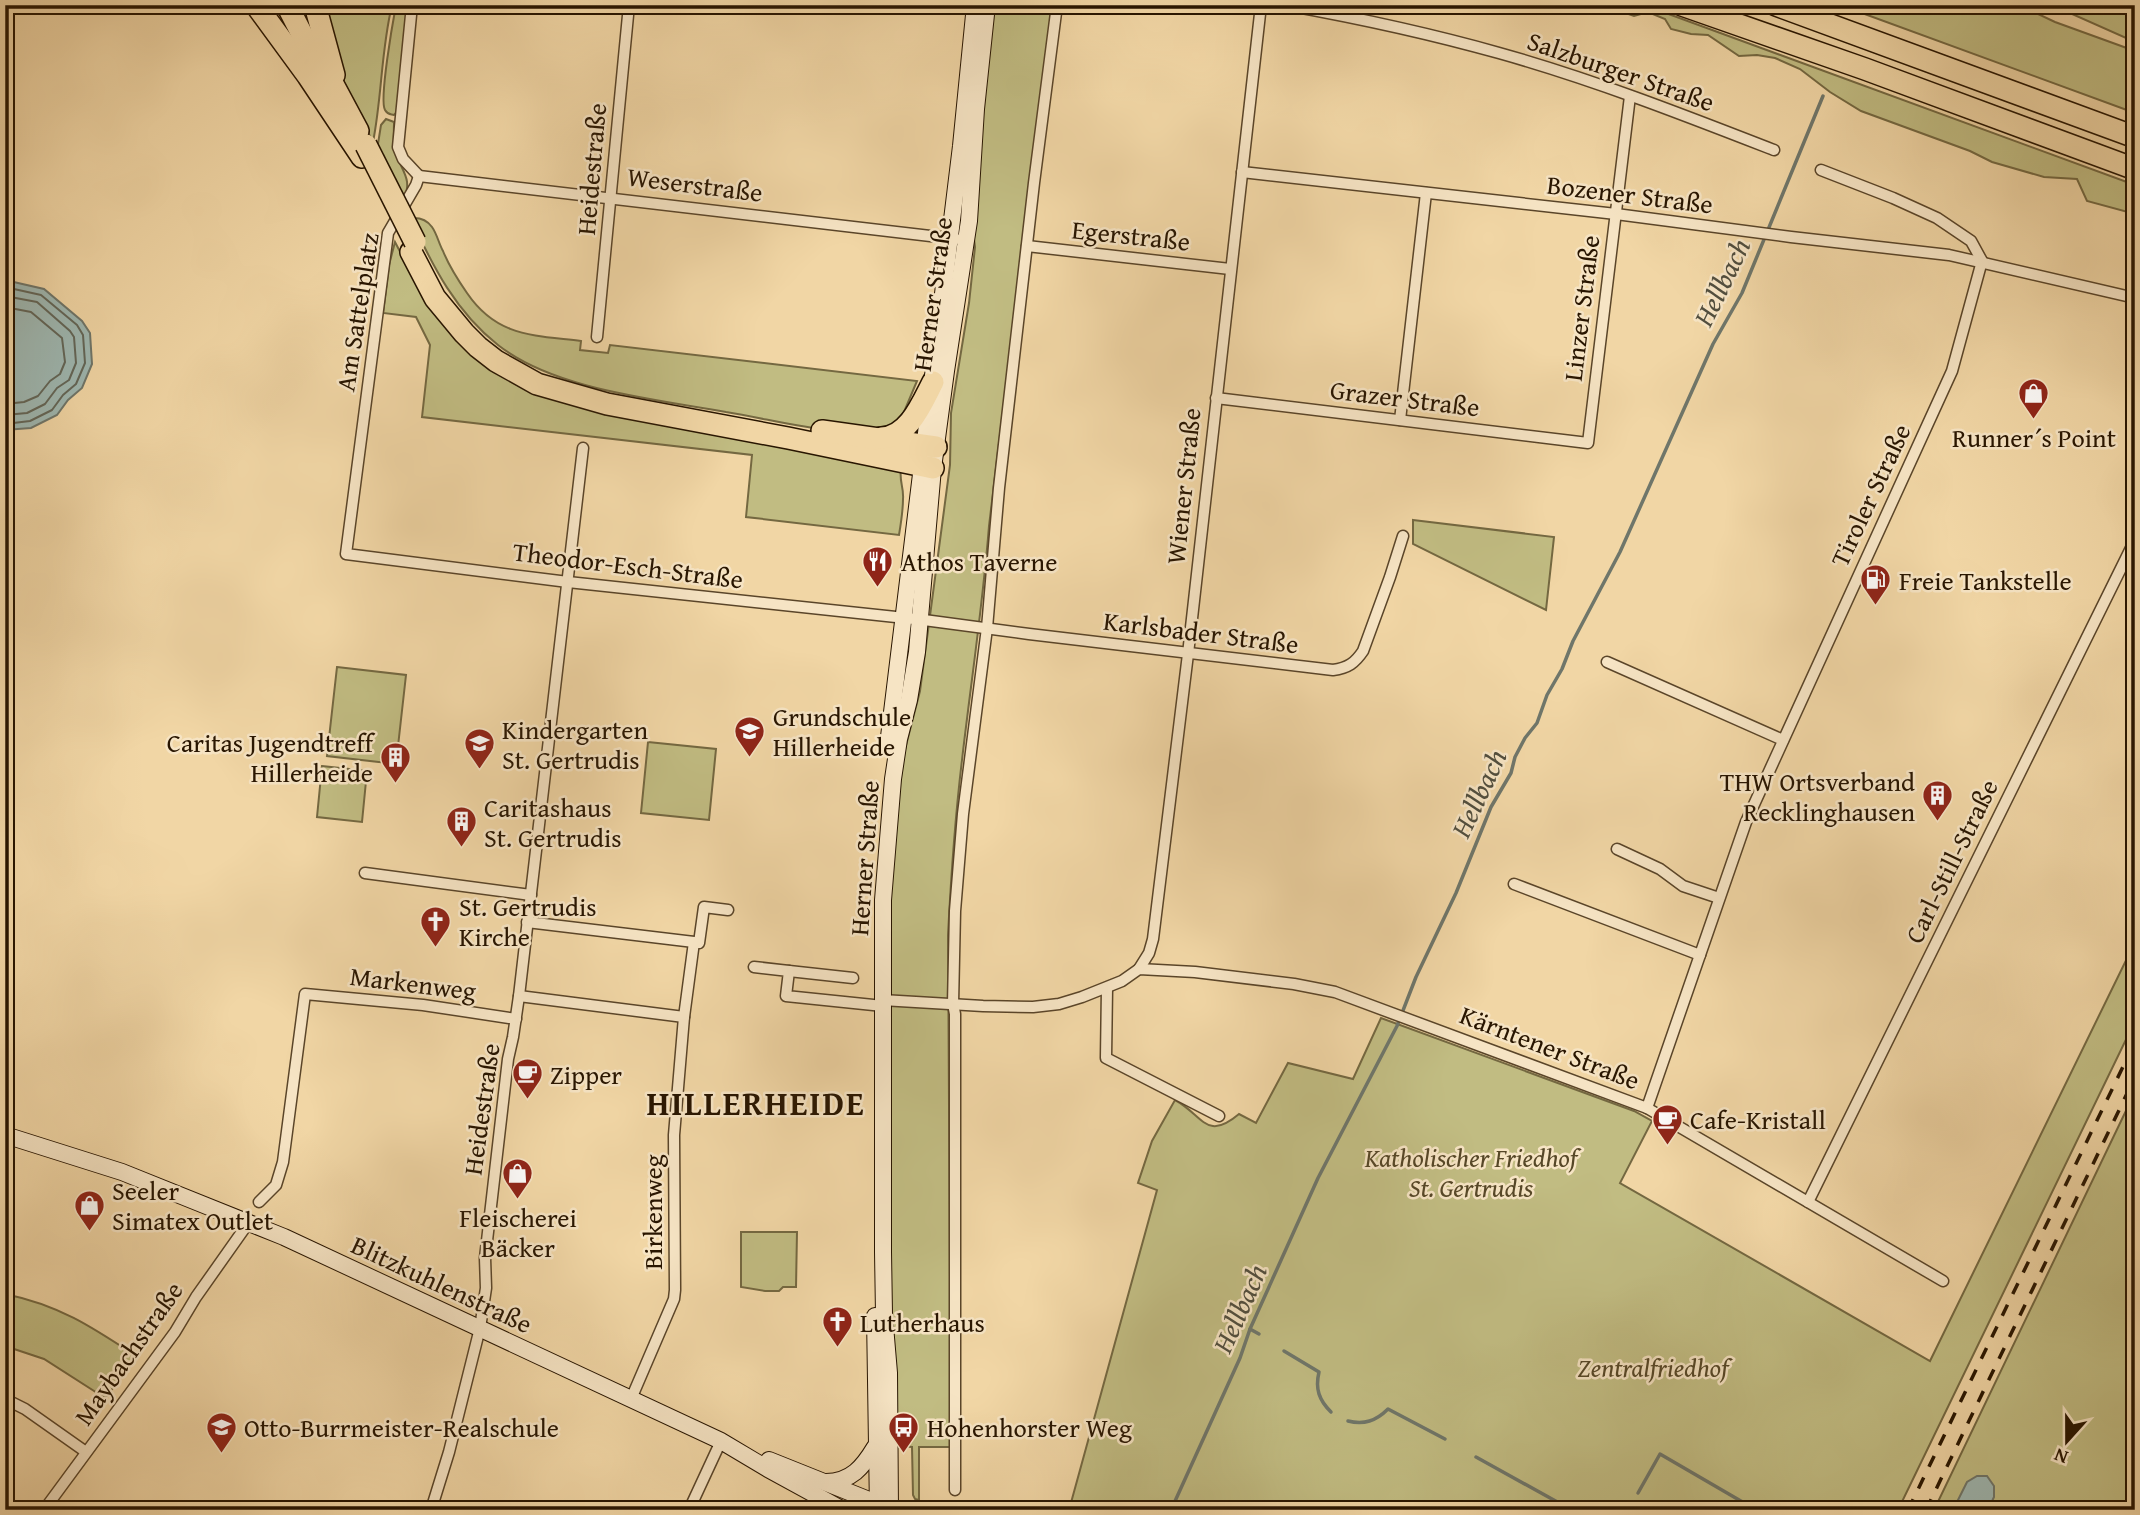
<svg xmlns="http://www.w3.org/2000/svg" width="2140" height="1515" viewBox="0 0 2140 1515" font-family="'Gentium Book Plus',serif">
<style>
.green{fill:#c1bc82;stroke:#746841;stroke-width:2}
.water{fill:#9eb7b1;stroke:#6f766a;stroke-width:2}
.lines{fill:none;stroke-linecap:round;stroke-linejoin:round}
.shore{stroke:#636658;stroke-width:2}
.stream{stroke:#6f766a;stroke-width:3.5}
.minor-casing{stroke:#5a4529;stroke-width:13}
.secondary-casing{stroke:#281500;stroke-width:18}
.motorway-casing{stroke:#281500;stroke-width:24}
.minor{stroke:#f6e4c4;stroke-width:10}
.secondary{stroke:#f6e4c4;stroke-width:16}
.motorway{stroke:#f1d6a5;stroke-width:21}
.rail{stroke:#281500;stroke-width:3.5;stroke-dasharray:12 12;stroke-linecap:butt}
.motorway-bridge-casing{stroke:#281500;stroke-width:24;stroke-linecap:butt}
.motorway-bridge{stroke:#f1d6a5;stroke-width:21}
.labels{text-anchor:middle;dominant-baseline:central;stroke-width:5;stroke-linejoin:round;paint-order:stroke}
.street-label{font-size:26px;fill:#281500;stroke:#f6e4c4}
.poi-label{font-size:26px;fill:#281500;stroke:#f6e4c4;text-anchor:start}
.park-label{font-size:26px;font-style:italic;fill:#564727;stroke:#f6e4c4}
.water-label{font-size:28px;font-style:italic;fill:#514e3e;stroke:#f6e4c4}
.district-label{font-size:33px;font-weight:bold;letter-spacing:2px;fill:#281500;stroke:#f6e4c4}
</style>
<rect width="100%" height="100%" fill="#f1d6a5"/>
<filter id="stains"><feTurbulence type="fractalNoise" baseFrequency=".00286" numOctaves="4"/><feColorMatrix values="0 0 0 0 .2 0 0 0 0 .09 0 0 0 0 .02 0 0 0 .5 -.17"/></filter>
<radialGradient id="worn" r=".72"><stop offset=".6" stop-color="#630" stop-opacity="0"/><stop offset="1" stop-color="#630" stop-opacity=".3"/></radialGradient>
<g class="green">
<path d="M324 5H392C381 50 382 97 373 142L348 94 334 54Z"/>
<path d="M396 5H408L398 111 394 115C390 114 388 115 385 110 379 100 393 21 396 5Z"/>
<path d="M993 5H1052L989 526C983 604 971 682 962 760 955 818 951 877 948 935L951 1447H919V1500L915 1499 913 1495 912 1447 900 1446 894 1416 891 1332V868L901 765 920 691 950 465 951 413 969 303 975 247 973 231 980 124Z"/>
<path d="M1603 5H1644L2135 185V214L2087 201 2077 179 2044 177 1992 162 1970 151 1861 111 1830 92 1800 69 1775 58 1757 55 1739 56 1708 35 1691 34 1671 29 1665 19 1648 12 1634 16Z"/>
<path d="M1840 5H2019L2055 22 2135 51V113Z"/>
<path d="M2065 5 2135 7V42L2063 10Z"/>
<path d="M386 119 394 122C394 131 393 141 395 151 401 171 414 179 403 201L377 150 381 125Z"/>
<path d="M414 218C421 218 427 220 432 227 437 234 439 244 443 251 449 266 458 280 467 293 497 337 533 335 581 341L580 350 608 353 610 345 917 381 904 412 896 421 901 427C880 429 857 433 837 431 800 428 763 418 726 412 656 399 555 390 498 345 456 312 433 267 411 219Z"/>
<path d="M395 242 408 267 487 363 901 469C899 482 904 487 903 499 903 511 901 523 899 535L746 517 752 455 422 417 430 345 416 317 383 313 389 265Z"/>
<path d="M1413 520 1554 537 1546 610 1413 544Z"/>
<path d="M337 667 406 675 396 764 327 756Z"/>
<path d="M648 742 716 749 709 820 641 813Z"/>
<path d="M322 766 367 771 362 822 317 817Z"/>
<path d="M2135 942V1021L1898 1510H1069L1157 1190 1138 1183 1152 1141 1175 1100C1203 1115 1206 1142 1239 1114L1256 1123 1288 1063 1353 1079 1381 1018 1634 1111 1652 1121 1620 1183 1930 1361Z"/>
<path d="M2135 1092V1510H1934Z"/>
<path d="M741 1232H797L796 1287H783L779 1291H765L741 1287Z"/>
<path d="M5 1294C59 1305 92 1327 136 1356V1359L105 1398 44 1359 5 1346Z"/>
</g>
<g class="water">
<path d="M5 280 44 289 82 321 90 333 92 364 82 388 68 400 57 415 31 428 5 430Z"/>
<path d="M1977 1476H1987L1994 1486V1497L1988 1510H1953L1967 1482Z"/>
</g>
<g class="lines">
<g class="shore">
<path d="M5 287 41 295 77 325 83 335 85 363 76 384 63 395 52 410 30 421 5 424"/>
<path d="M5 296 37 302 70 331 74 337 76 363 69 380 57 388 45 404 27 413 5 415"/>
<path d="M5 307 31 312 62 338 65 362 60 374 50 381 38 396 24 402 5 404"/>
</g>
<g class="stream">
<path d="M1250 1329 1259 1334"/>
<path d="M1284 1351 1319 1372C1315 1389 1319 1400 1331 1412"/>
<path d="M1348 1421C1364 1425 1376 1421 1388 1409L1445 1439"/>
<path d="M1476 1457 1570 1509"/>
<path d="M1638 1493 1660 1454 1746 1504"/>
<path d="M1171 1510 1240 1358 1250 1329 1318 1178 1397 1026 1416 977 1456 893 1491 807 1511 773 1515 757 1525 738 1537 723 1547 695 1562 669 1573 641 1620 552 1713 344 1742 293 1823 96"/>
</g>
<defs>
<g id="minor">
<path d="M412 5 398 147 403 159 419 176"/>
<path d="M1286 5C1358 18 1428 33 1499 53 1592 79 1684 115 1774 150"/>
<path d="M1242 172 1616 214 1791 237 1949 255 2135 298"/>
<path d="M419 176 416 185 388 233 346 554 568 582 924 620 1029 634 1333 670C1348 668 1355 663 1363 651L1390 577 1403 536"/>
<path d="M419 176 956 239"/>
<path d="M1027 246 1230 269"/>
<path d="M597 337 629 5"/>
<path d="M1216 398 1588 443 1630 96"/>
<path d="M1400 420 1426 193"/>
<path d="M1607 662 1783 740"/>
<path d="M1617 849 1660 869 1683 886 1719 898"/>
<path d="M365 873 531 895"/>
<path d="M1514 884 1700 955"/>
<path d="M527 922 694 942"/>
<path d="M754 967 789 971 786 996 883 1006"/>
<path d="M1139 969 1149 953 1153 939 1188 654 1261 5"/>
<path d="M789 971 853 978"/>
<path d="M1107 988 1106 1058 1219 1116"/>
<path d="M519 996 684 1017"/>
<path d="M882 1000 983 1006 1033 1007 1059 1004 1082 997 1122 981 1139 969 1195 972 1294 984 1335 992 1647 1108 1943 1281"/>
<path d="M1647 1108 1746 822 1952 371 1982 261 1971 241 1937 218 1893 198 1821 170"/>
<path d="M259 1202 276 1185 283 1162 305 994 423 1005 516 1019"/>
<path d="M1808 1202 2135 540"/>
<path d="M5 1399 25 1409 86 1452"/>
<path d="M631 1399 674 1299 675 1290 674 1135 684 1017 694 942 699 943 704 907 728 910"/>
<path d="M955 1490V1014L953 1004 955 911 963 814 987 628 999 488 1034 183 1057 5"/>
<path d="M44 1510 175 1332 196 1297 249 1222"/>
<path d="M431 1510 449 1452 480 1328 486 1288 485 1258 508 1059 513 1037 519 996 583 448"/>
<path d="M689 1510 721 1441"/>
</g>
<g id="secondary">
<path d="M888 745 961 146 975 5"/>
<path d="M5 1135 122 1172 284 1237 721 1441 768 1469 843 1510"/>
<path d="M875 1316 878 1510"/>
<path d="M769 1460 884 1506"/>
<path d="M826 1482C851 1482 863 1467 875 1447"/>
<path d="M890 1510 889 1373 884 1314 883 1252V900L893 779 899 739 909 700 917 652 933 468 946 371 969 221 976 109 987 5"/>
</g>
<g id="motorway">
<path d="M256 5 308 76 362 157"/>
<path d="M287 5 329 87"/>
<path d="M315 5 334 75"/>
<path d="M1682 5 1865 69 2135 169"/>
<path d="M1776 5 2135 137"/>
<path d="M327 73 358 131"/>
<path d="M411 252 435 298 464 333 478 347 496 361 537 384 607 404 788 438 933 468"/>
<path d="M822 431 936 447"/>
<path d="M881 438C909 437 922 403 933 382"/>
</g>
</defs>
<use href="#minor" class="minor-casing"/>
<use href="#secondary" class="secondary-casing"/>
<use href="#motorway" class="motorway-casing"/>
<use href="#minor" class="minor"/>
<use href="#secondary" class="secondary"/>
<use href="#motorway" class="motorway"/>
<g class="rail">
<path d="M1908 1510 2135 1042"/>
<path d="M1926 1510 2135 1077"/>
</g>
<defs>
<path id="motorway-bridge" d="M366 145 415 242"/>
</defs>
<use href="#motorway-bridge" class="motorway-bridge-casing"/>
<use href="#motorway-bridge" class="motorway-bridge"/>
</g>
<defs>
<symbol id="shop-pin" viewBox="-11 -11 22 30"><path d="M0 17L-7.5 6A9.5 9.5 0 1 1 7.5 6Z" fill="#8f2418" stroke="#f6e4c4"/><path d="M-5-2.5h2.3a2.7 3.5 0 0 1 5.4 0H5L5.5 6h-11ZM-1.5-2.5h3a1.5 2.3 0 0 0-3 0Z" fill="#fff"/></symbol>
<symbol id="restaurant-pin" viewBox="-11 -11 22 30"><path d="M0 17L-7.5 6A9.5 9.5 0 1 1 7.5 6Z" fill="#8f2418" stroke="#f6e4c4"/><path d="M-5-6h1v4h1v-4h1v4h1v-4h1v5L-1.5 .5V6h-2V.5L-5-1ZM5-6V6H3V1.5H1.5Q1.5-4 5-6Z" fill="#fff"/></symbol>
<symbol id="fuel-pin" viewBox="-11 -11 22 30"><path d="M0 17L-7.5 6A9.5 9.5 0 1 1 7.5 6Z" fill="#8f2418" stroke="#f6e4c4"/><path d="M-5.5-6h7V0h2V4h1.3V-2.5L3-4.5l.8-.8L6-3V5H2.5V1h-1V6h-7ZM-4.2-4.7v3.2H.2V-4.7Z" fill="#fff"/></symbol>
<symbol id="school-pin" viewBox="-11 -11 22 30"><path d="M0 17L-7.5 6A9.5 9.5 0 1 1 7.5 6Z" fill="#8f2418" stroke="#f6e4c4"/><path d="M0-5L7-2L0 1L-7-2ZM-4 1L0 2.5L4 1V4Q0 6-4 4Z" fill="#fff"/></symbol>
<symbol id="building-pin" viewBox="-11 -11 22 30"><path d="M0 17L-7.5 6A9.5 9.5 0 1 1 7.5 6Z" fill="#8f2418" stroke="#f6e4c4"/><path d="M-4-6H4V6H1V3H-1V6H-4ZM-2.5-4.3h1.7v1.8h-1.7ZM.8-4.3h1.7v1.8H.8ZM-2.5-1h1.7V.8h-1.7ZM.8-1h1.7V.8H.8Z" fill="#fff"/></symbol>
<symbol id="church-pin" viewBox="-11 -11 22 30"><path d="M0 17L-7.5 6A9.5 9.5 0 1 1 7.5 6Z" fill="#8f2418" stroke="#f6e4c4"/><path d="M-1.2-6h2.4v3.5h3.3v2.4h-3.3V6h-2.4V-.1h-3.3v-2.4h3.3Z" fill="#fff"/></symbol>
<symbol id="cafe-pin" viewBox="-11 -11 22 30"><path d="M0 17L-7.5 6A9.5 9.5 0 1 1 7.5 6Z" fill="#8f2418" stroke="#f6e4c4"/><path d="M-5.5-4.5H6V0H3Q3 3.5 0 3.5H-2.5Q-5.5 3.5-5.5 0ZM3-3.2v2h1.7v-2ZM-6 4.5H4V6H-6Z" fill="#fff"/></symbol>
<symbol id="bus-pin" viewBox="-11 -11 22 30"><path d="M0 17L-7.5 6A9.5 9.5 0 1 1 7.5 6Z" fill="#8f2418" stroke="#f6e4c4"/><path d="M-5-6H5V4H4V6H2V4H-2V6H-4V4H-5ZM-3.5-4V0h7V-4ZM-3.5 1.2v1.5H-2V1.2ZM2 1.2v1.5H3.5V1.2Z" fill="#fff"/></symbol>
</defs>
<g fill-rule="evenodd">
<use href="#shop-pin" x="2016" y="376" width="35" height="47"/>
<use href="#restaurant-pin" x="860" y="544" width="35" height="47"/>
<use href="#fuel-pin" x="1858" y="562" width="35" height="47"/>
<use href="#school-pin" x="732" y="714" width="35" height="47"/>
<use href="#school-pin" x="462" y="726" width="35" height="47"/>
<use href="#building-pin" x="378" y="740" width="35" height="47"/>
<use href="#building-pin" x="1920" y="778" width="35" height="47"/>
<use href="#building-pin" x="444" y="804" width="35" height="47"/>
<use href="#church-pin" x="418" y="904" width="35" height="47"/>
<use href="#cafe-pin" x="510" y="1056" width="35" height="47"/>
<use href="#cafe-pin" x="1650" y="1102" width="35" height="47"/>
<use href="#shop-pin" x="500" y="1156" width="35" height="47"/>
<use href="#shop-pin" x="72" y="1188" width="35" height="47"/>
<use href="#church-pin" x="820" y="1304" width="35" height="47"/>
<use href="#school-pin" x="204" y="1410" width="35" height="47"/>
<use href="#bus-pin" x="886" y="1410" width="35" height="47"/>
</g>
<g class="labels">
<g class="street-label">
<text transform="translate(1621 71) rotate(19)">Salzburger Straße</text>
<text transform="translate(591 169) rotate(-85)">Heidestraße</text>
<text transform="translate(695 184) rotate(7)">Weserstraße</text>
<text transform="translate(1630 194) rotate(7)">Bozener Straße</text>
<text transform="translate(1131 235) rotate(6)">Egerstraße</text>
<text transform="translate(932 294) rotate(-82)">Herner Straße</text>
<text transform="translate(1581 308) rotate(-83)">Linzer Straße</text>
<text transform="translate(357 312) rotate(-81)">Am Sattelplatz</text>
<text transform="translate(1405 398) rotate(7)">Grazer Straße</text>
<text transform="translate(1183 486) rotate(-84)">Wiener Straße</text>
<text transform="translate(1870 495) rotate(-65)">Tiroler Straße</text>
<text transform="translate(628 565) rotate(7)">Theodor-Esch-Straße</text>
<text transform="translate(1201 632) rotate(7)">Karlsbader Straße</text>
<text transform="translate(864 858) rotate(-86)">Herner Straße</text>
<text transform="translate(1951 861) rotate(-64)">Carl-Still-Straße</text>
<text transform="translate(413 983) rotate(7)">Markenweg</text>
<text transform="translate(1550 1047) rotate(21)">Kärntener Straße</text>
<text transform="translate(481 1109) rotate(-82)">Heidestraße</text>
<text transform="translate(652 1212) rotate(-90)">Birkenweg</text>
<text transform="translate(442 1284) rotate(25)">Blitzkuhlenstraße</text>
<text transform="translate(128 1353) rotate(-55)">Maybachstraße</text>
</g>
<g class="poi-label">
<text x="2034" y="437" text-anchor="middle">Runner´s Point</text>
<text x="901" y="561">Athos Taverne</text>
<text x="1899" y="580">Freie Tankstelle</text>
<text x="773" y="716">Grundschule<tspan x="773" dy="30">Hillerheide</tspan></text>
<text x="502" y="729">Kindergarten<tspan x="502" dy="30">St. Gertrudis</tspan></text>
<text x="373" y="742" text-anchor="end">Caritas Jugendtreff<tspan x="373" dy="30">Hillerheide</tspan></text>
<text x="1915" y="781" text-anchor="end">THW Ortsverband<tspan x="1915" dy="30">Recklinghausen</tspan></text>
<text x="484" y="807">Caritashaus<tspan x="484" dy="30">St. Gertrudis</tspan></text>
<text x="459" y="906">St. Gertrudis<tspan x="459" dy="30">Kirche</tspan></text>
<text x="550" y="1074">Zipper</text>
<text x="1690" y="1119">Cafe-Kristall</text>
<text x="112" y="1190">Seeler<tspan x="112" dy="30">Simatex Outlet</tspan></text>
<text x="518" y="1217" text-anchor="middle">Fleischerei<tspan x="518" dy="30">Bäcker</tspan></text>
<text x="860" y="1322">Lutherhaus</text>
<text x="244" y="1427">Otto-Burrmeister-Realschule</text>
<text x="927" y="1427">Hohenhorster Weg</text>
</g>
<g class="park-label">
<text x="1471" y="1157">Katholischer Friedhof<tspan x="1471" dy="30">St. Gertrudis</tspan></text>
<text x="1653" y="1367">Zentralfriedhof</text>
</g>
<g class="water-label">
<text transform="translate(1721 282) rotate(-64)">Hellbach</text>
<text transform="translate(1478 793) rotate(-65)">Hellbach</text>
<text transform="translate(1239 1308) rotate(-66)">Hellbach</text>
</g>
<g class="district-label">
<text x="756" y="1103">HILLERHEIDE</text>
</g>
</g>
<rect width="2140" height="1515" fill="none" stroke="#f1d6a5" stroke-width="28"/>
<rect x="7" y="7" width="2126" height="1501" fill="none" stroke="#281500" stroke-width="3.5"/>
<rect x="14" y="14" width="2112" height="1487" fill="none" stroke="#281500" stroke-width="2"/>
<g transform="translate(2067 1441) rotate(201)" stroke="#f6e4c4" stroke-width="5" paint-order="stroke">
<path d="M0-5L12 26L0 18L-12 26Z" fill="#281500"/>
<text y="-10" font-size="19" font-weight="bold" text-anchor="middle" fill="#281500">N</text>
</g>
<rect width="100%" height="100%" filter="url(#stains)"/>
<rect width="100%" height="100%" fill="url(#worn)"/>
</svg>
